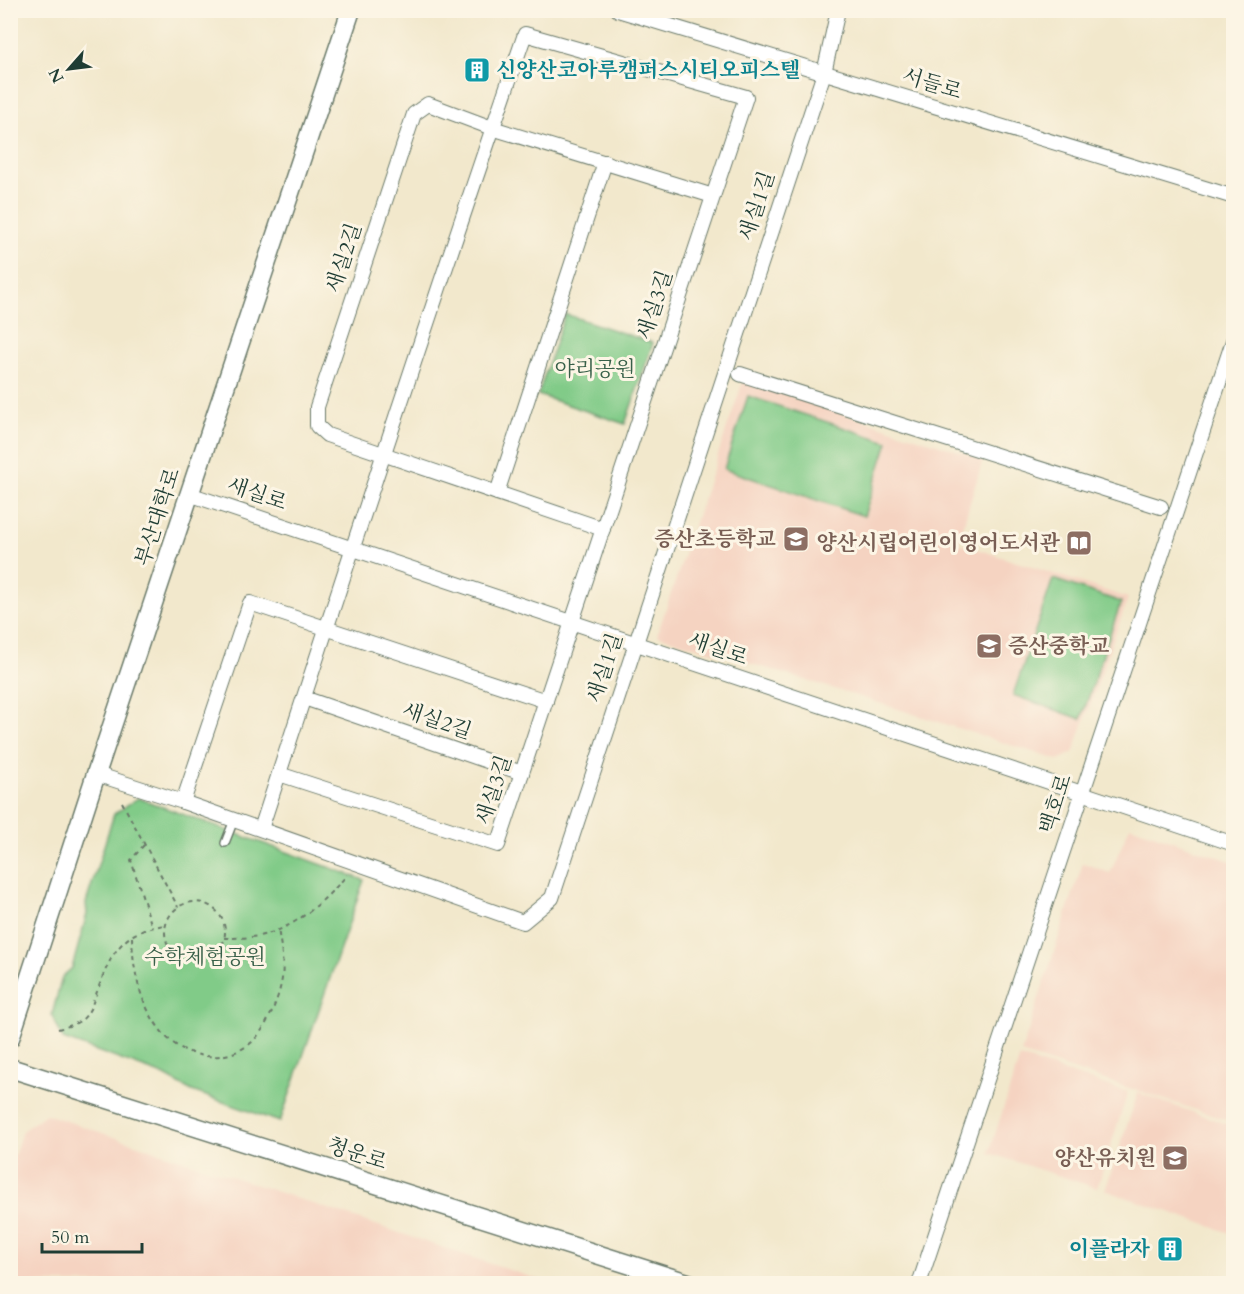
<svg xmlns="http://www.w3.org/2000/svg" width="1244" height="1294" viewBox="0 0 1244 1294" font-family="Cardo,'Noto Serif KR',serif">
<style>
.built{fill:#f5d3c1}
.green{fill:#81cb88;stroke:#50845e;stroke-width:1.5}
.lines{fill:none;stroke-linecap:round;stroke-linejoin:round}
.lane-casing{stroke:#697969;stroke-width:10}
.street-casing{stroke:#697969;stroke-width:16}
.secondary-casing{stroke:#697969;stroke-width:21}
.path{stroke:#697969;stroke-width:2;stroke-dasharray:4.5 4.5;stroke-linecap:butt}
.lane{stroke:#fff;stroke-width:7}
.street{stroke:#fff;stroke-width:14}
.secondary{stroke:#fff;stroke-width:18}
.labels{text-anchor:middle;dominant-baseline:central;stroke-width:6;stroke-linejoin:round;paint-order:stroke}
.culture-label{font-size:21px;font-weight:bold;fill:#0d838f;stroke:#fcf5e5;text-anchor:start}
.street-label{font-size:21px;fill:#1f3d34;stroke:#fcf5e5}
.park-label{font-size:21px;fill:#386049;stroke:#fcf5e5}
.education-label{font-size:21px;font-weight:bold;fill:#785e54;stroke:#fcf5e5;text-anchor:end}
</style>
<rect width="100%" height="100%" fill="#fcf5e5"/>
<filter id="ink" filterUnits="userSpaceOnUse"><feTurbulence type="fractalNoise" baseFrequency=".0167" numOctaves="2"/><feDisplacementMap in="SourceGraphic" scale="12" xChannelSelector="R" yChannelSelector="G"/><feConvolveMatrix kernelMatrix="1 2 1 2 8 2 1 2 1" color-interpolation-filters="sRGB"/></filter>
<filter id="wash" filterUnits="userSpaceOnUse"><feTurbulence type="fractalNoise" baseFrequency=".008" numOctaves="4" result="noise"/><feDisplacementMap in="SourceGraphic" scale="24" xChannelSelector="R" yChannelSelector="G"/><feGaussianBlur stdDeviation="1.35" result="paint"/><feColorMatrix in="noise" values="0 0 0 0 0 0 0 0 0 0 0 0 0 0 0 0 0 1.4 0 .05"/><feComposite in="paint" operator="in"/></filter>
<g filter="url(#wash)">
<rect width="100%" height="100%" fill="#f2e8cc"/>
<g class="built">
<path d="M743 381 983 459 958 543 1128 598 1073 753 1058 760 851 694 657 635Z"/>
<path d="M1130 826 1233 862V1122L1021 1053 1083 863 1110 873Z"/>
<path d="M1020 1057 1128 1092 1097 1188 989 1153Z"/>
<path d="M1138 1093 1233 1126V1234L1105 1190Z"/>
<path d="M46 1114 548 1283H11V1166L22 1131Z"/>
</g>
<g class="green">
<path d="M565 314 653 343 625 424 538 395Z"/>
<path d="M748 396 888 442 864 516 724 469Z"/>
<path d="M1053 579 1121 602 1081 719 1013 695Z"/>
<path d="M138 798 364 880 280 1122 192 1091 163 1075 63 1039 52 1015 62 977 72 968 87 914 86 903 114 814Z"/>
</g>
</g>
<g filter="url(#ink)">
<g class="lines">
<defs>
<path id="lane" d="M225 843 234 820"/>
<g id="street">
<path d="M618 10 1234 197"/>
<path d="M740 374 1161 507"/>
<path d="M497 493 605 162"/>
<path d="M189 494 1234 844"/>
<path d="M603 529 327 435 317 426V407L414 114 428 104 492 128 713 196"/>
<path d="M304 698 522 773"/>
<path d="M96 774 183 802 523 922 552 898 824 73 838 10"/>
<path d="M183 802 250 603 546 701"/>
<path d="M261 829C347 564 434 298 525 34L746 97 498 845 279 774"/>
<path d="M919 1284 1234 338"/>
</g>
<g id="secondary">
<path d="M10 1038 96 774 351 10"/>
<path d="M10 1068 691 1284"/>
</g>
</defs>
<use href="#lane" class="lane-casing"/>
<use href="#street" class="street-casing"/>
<use href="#secondary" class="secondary-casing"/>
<g class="path">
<path d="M122 802 178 907"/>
<path d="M144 845 131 860 152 927"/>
<circle cx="195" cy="932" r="30"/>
<path d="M132 937C133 970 139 1001 159 1028 180 1059 224 1066 252 1042 266 1029 277 1003 281 984 285 967 281 947 278 929"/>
<path d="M224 938C239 938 255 938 270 933 300 924 327 898 347 875"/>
<path d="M58 1029C65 1027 74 1025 80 1021 88 1016 92 1005 95 997 110 957 118 931 166 925"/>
</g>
<use href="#lane" class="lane"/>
<use href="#street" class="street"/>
<use href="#secondary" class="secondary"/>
</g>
</g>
<defs>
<symbol id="building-square" viewBox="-11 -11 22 22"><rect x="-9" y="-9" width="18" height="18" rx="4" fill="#0f9aa8" stroke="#fcf5e5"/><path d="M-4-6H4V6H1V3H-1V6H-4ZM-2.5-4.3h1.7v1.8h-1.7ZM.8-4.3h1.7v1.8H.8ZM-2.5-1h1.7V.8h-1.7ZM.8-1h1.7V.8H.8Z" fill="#fff"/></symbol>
<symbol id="school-square" viewBox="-11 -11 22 22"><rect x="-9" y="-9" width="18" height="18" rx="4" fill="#8d6e63" stroke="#fcf5e5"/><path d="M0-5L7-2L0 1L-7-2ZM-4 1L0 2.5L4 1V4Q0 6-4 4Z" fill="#fff"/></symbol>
<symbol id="library-square" viewBox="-11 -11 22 22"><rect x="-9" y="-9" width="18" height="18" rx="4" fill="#8d6e63" stroke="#fcf5e5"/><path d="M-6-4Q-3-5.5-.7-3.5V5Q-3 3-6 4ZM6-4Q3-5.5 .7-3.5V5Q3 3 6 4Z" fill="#fff"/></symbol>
</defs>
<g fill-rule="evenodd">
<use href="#building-square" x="462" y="55" width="30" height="30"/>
<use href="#school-square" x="781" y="524" width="30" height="30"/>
<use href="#library-square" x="1064" y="528" width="30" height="30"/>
<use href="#school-square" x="974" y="631" width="30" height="30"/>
<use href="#school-square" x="1160" y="1143" width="30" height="30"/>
<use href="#building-square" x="1155" y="1234" width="30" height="30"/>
</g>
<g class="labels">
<g class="culture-label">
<text x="496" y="70">신양산코아루캠퍼스시티오피스텔</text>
<text x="1150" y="1249" text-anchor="end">이플라자</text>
</g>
<g class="street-label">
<text transform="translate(932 84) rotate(17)">서들로</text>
<text transform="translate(757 206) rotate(-72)">새실1길</text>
<text transform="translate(344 258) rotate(-72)">새실2길</text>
<text transform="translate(655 305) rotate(-72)">새실3길</text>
<text transform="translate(257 494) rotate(19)">새실로</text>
<text transform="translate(158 517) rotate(-72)">부산대학로</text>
<text transform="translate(718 649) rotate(19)">새실로</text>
<text transform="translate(605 668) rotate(-72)">새실1길</text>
<text transform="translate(437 721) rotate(19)">새실2길</text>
<text transform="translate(494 790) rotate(-72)">새실3길</text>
<text transform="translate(1056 804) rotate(-72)">백호로</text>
<text transform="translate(357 1154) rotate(18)">청운로</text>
</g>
<g class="park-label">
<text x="595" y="369">야리공원</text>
<text x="205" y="957">수학체험공원</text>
</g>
<g class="education-label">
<text x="776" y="539">증산초등학교</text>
<text x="1060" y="543">양산시립어린이영어도서관</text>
<text x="1008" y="646" text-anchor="start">증산중학교</text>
<text x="1156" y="1158">양산유치원</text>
</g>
</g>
<rect width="1244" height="1294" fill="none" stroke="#fcf5e5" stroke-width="36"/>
<g transform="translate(69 69) rotate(242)" stroke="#fcf5e5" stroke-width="4.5" paint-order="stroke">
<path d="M0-4.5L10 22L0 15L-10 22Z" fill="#1f3d34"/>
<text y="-9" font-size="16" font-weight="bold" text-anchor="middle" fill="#1f3d34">N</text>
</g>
<path d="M42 1243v9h100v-9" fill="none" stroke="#1f3d34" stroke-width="3"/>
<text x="51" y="1243" font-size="18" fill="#1f3d34" stroke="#fcf5e5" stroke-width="4.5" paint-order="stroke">50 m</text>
</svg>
